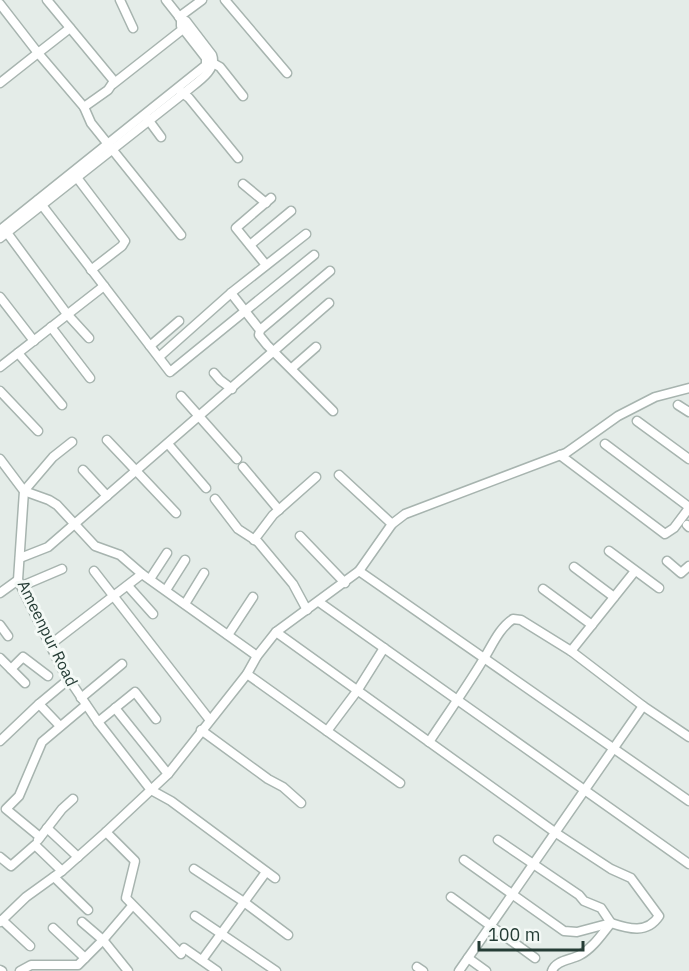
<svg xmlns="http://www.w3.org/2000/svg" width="689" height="971" viewBox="0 0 689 971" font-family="'IBM Plex Sans',sans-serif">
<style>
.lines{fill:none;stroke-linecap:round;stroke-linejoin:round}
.minor-casing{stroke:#a7b4af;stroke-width:11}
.minor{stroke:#fff;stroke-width:8}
.labels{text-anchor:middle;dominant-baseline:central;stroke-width:6;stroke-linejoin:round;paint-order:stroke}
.street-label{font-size:16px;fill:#253c35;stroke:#f4f9f6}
</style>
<rect width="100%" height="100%" fill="#e4ece8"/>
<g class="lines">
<defs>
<g id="minor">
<path d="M47 0 114 81 108 90 84 107 91 123 181 235"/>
<path d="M120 0 133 28"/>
<path d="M225 0 287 73"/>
<path d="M0 4 38 53 70 28"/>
<path d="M179 17 202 0"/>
<path d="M211 62 220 67 243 96"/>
<path d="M0 83 38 53 84 107"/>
<path d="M113 84 183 29"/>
<path d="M180 91 189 98 238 158"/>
<path d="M147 118 161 137"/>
<path d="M75 175 125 241 122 246 91 270"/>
<path d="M243 184 266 203"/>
<path d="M38 200 170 372 314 255"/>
<path d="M0 230 206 65V58L181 26V19"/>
<path d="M5 230 67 314 89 338"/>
<path d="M0 238 184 93C194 84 218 71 212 55L186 21 181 19 166 0"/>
<path d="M250 245 291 211"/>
<path d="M266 265 236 228 271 198"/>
<path d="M231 293 260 330 259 335 267 345 333 411"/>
<path d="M0 297 34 341"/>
<path d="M51 327 90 378"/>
<path d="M260 330 330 271"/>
<path d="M150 346 179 321"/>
<path d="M18 353 62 405"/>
<path d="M159 357 231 293 306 234"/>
<path d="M0 367 104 286"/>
<path d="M292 368 316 347"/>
<path d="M214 373 220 380 232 389"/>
<path d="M0 391 38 431"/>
<path d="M181 396 237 459"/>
<path d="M678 405 689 412"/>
<path d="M637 421 689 459"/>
<path d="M107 440 176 513"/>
<path d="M72 442 53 457 24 491 49 500 57 505 95 546 120 555 142 574 257 656"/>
<path d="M605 444 689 507"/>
<path d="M169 445 206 488"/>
<path d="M560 455 665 534 674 528 689 508"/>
<path d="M0 459 24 491 18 580 62 669 98 722 151 790 171 801 275 878"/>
<path d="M243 467 279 510"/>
<path d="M83 470 107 496"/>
<path d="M339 475 392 524"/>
<path d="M215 499 238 529 258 542 293 584 307 610"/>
<path d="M687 525 689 527"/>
<path d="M300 536 345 583"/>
<path d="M254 540 273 515 316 477"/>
<path d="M609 551 659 588"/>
<path d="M20 558 48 547 329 303"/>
<path d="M667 561 681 573 689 566"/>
<path d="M574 567 614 597"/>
<path d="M94 571 209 719"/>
<path d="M359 571 689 801"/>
<path d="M150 579 167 553"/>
<path d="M22 586 62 569"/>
<path d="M128 586 153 614"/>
<path d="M543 589 592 625"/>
<path d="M166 590 185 560"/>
<path d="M0 593 18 580"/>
<path d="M319 602 689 864"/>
<path d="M185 604 204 573"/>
<path d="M0 625 8 636"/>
<path d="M276 632 556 833 611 869 631 878 659 916C647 934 629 929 611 923L601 908 584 901 579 895 498 840"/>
<path d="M228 635 253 597"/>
<path d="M51 644 142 574"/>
<path d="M571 651 643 706"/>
<path d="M0 658 25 683"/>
<path d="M11 669 23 657 48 676"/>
<path d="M247 674 400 783"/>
<path d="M81 698 122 664"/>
<path d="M39 704 69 679"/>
<path d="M115 708 168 774"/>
<path d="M98 722 135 692 156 719"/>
<path d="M201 730 268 779 283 787 301 803"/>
<path d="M327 731 357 691 384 648"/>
<path d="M0 741 39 704 60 726"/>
<path d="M429 742C447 715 466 688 483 660 492 646 499 628 513 619L521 620 571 651 635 571"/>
<path d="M47 828 78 857"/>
<path d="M106 832 135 861 126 898 181 954"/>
<path d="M40 837 6 809 19 796 42 742 86 705"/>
<path d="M38 840 62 809 73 799"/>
<path d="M0 857 11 866 35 845 62 871"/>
<path d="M464 860 564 931 577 932 611 923"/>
<path d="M194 869 244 902 288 935"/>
<path d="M54 877 88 910"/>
<path d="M451 897 535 958"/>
<path d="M195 916 276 971"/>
<path d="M2 920 30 946"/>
<path d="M0 922 26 897 62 871 106 832 168 774 247 674 257 656 276 632 359 571 392 524 405 514 566 453 618 416 655 397 689 388"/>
<path d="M82 922 103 940 128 971"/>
<path d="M53 928 85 958"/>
<path d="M184 948 217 971"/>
<path d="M468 958 486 971"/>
<path d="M202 960 266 872"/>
<path d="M417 967 423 971"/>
<path d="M0 970 2 971"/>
<path d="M20 971 31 965H78L103 940 132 906"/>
<path d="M459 971 643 706 689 737"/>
<path d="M552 971C556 960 571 960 580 955 593 948 602 934 611 923"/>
</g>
</defs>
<use href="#minor" class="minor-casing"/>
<use href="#minor" class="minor"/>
</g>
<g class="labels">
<g class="street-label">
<text transform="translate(48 633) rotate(64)">Ameenpur Road</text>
</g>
</g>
<path d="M479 941v9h104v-9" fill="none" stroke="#253c35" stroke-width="3"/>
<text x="488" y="941" font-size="18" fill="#253c35" stroke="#f4f9f6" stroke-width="4.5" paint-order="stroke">100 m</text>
</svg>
